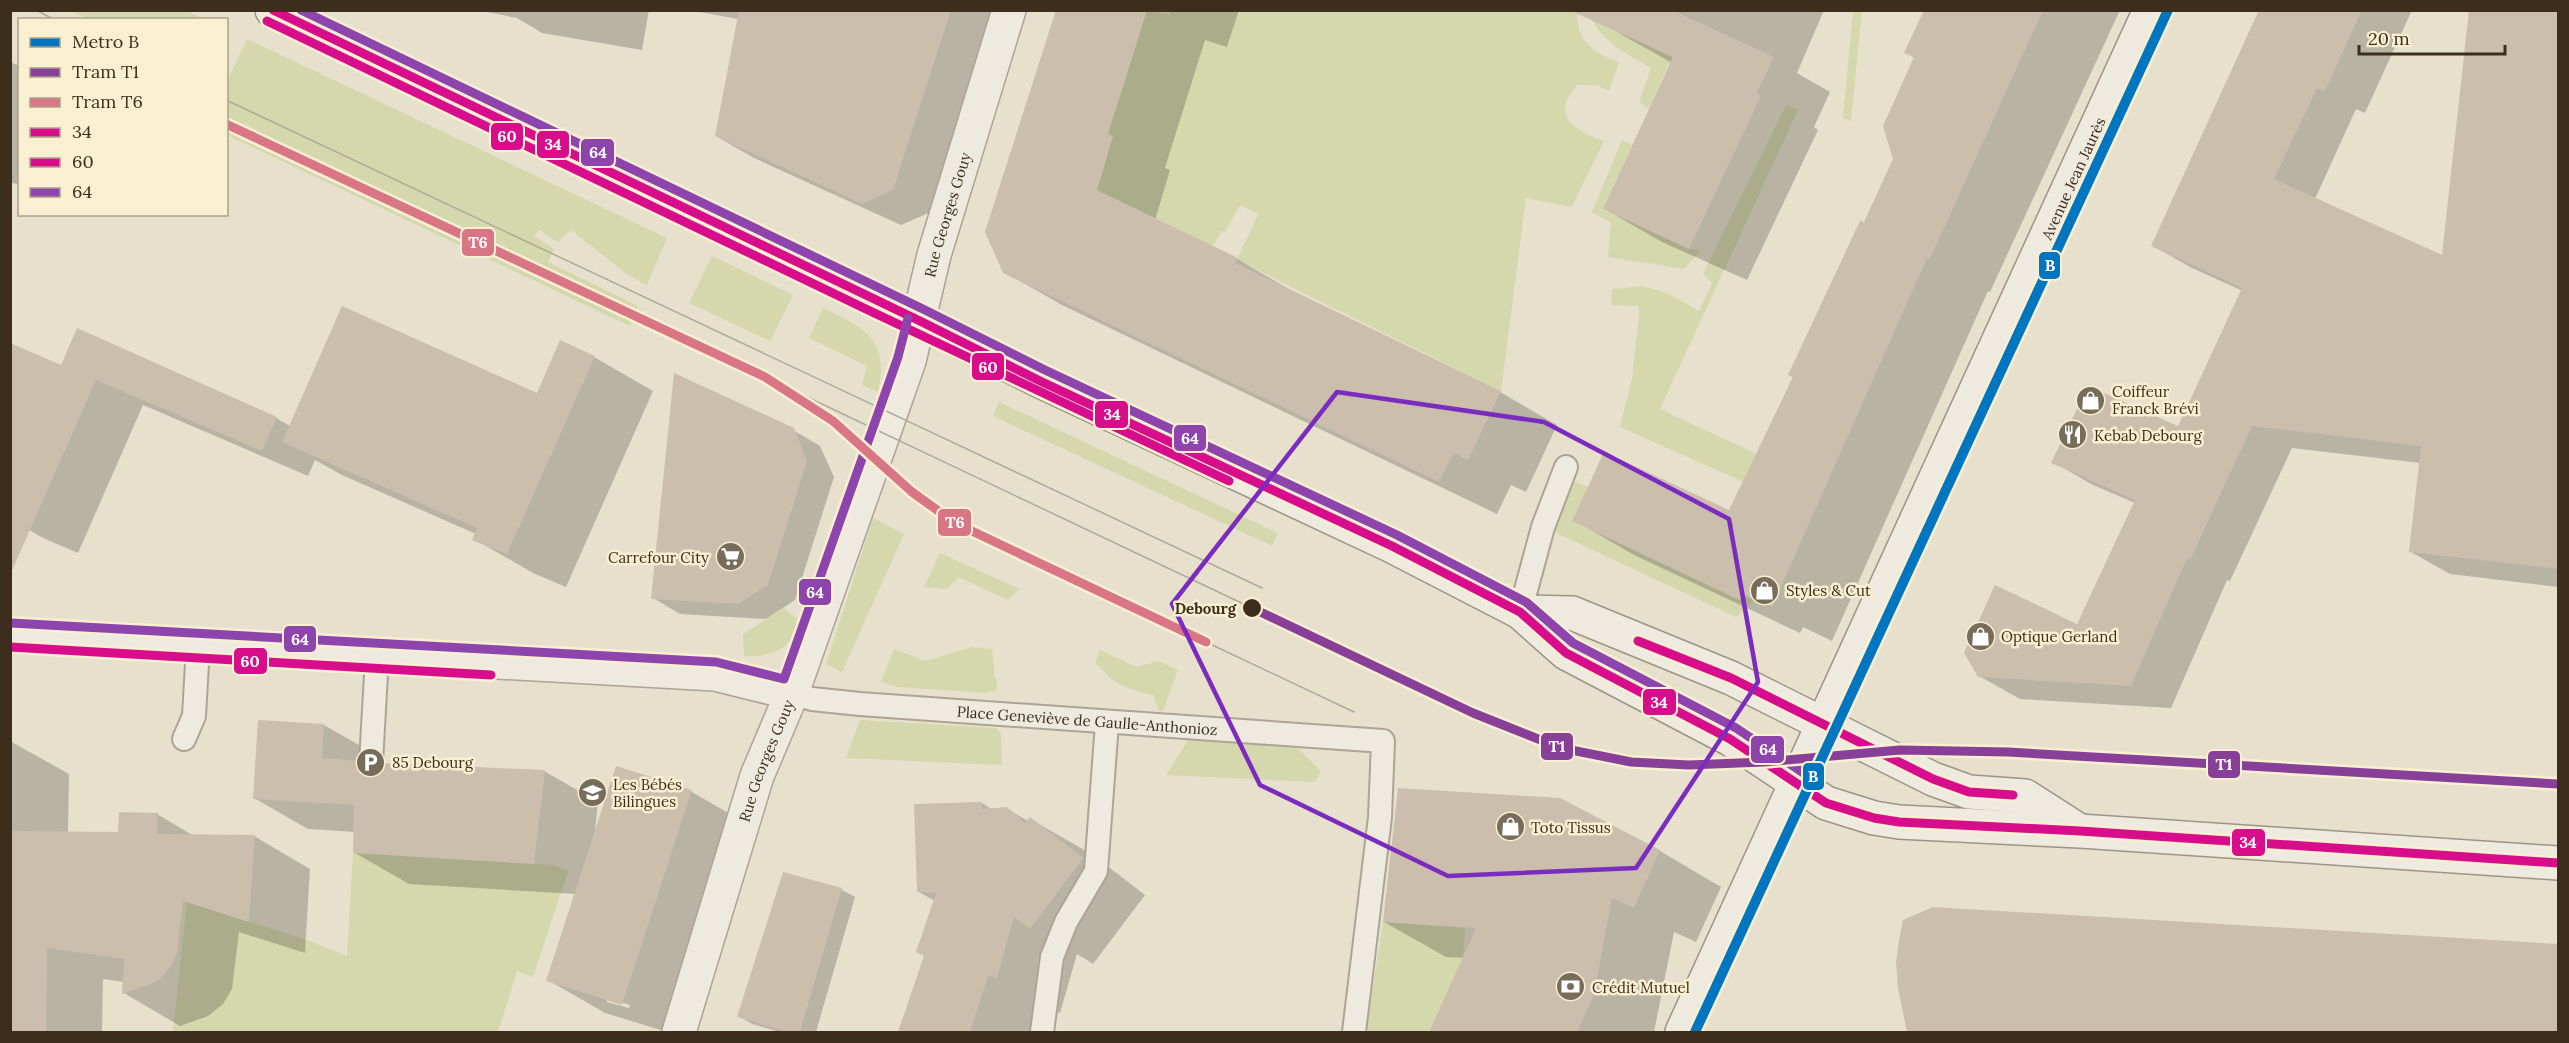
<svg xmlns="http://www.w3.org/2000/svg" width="2569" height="1043" viewBox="0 0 2569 1043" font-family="Lora,serif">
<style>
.green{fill:#d5d8ad}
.shadow{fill:#0003;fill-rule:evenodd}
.building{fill:#cbbead}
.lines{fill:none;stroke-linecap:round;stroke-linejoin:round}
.lane-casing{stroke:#aca495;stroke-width:26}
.street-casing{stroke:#aca495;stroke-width:36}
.secondary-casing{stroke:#9c9485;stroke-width:36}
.lane{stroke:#eeeadf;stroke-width:22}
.street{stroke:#eeeadf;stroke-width:33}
.secondary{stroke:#eeeadf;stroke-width:33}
.tram{stroke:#ada99f;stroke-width:1.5}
.bus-1-casing{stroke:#f9efd1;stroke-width:14}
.bus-2-casing{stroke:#f9efd1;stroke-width:14}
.bus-3-casing{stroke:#f9efd1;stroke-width:14}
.bus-1{stroke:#d80d8c;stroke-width:9}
.bus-2{stroke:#d80d8c;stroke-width:9}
.bus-3{stroke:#8e44ad;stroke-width:9}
.tram-1-casing{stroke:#f9efd1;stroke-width:14}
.tram-2-casing{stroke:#f9efd1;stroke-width:14}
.tram-1{stroke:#873f98;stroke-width:9}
.tram-2{stroke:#d87686;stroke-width:9}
.metro-1-casing{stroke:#f9efd1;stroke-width:15}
.metro-1{stroke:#0076c0;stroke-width:10}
.marked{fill:none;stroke:#7b2cbf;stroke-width:4.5;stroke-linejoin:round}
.stop-dot{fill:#3c2d1c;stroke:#f9efd1;stroke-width:2}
.labels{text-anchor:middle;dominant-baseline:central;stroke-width:5;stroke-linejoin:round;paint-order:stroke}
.street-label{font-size:15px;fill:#3c2d1c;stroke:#f9efd1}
.poi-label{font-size:15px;fill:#3c2d1c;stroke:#f9efd1;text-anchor:start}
.stop-label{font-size:15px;font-weight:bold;fill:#3c2d1c;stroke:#f9efd1;text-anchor:end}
.line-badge{stroke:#f9efd1;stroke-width:2}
.badge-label{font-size:16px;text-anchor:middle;font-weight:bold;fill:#fff}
</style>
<rect width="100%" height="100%" fill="#e7e0cc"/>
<g class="green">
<path d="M1172 10 1577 11C1577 42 1592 52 1619 62L1609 91 1597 85H1577C1574 90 1568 97 1566 102 1559 124 1589 136 1604 141L1572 207 1526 198 1501 391 1237 260 1258 214 1240 205 1225 232 1222 231 1213 246 1097 191 1093 181 1101 177 1113 136 1108 134 1147 11 1170 15Z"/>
<path d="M70 11H186L205 19H89Z"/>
<path d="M1853 11H1862L1851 121 1843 118Z"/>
<path d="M1590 15 1609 28 1672 57 1649 109 1639 102 1651 68C1626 53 1602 43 1590 15Z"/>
<path d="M247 39 667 238 647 285 628 275 571 230 558 242 539 230 534 236 554 249 548 262 638 306 630 326 227 135V81Z"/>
<path d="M1786 105 1798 110 1660 409 1761 456 1748 484 1620 427 1632 379 1639 314 1638 306 1611 305 1612 289 1643 286 1671 295 1699 311 1712 283 1703 274Z"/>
<path d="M1622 140 1632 145 1603 209 1689 249 1701 250 1684 269 1608 257 1611 223 1592 212Z"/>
<path d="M712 256 793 295 770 341 689 303Z"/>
<path d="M823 308C865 328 890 339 878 392L862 385 867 366 809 338Z"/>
<path d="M999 402 1278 533 1272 546 993 416Z"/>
<path d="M1572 480 1588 487 1572 521 1739 600 1742 594 1754 600 1736 617 1550 530Z"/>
<path d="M873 518 904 534 842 672 826 664Z"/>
<path d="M940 553 1019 589 1008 600 958 577 947 589 924 587Z"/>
<path d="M784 608 798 620C796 625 795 634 792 638 781 654 761 657 744 656L743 634Z"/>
<path d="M972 647 992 649 995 679H997V690L986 693 898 687 881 682 894 649 925 661Z"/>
<path d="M1100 650 1137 667 1158 661 1178 670 1163 711H1159L1153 695C1121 687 1117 686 1095 662Z"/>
<path d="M860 720 996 728 1001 733 1002 765 846 758Z"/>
<path d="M1188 740 1297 747 1321 771 1315 782 1166 775Z"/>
<path d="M353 853 553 865 568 871 533 977 517 971 498 1032H173L187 902 310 941 347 956Z"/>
<path d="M1383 922 1465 928 1463 957 1429 1032H1366Z"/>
</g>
<g class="shadow">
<path d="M477 10H649L642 50 542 33 517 18Z"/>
<path d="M688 10H996L931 212 901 225 754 158 716 136 738 19Z"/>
<path d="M1058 10H1239L1227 47 1205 40 1165 168 1170 170 1155 220 1237 259 1294 292 1500 392 1557 425 1526 492 1511 485 1497 514 1062 305 1004 272Z"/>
<path d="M1618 10H1824L1797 73 1830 92 1814 127 1818 130 1747 280 1662 242 1605 209 1672 63 1610 28Z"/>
<path d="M1925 10H2120L1990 292 1988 291 1832 641 1803 627 1800 633 1634 555 1574 520 1730 512 1895 159 1915 58 1906 53Z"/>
<path d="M2260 10H2412L2365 113 2356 109 2315 199 2443 257 2558 10V587L2450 574 2411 552 2420 463 2292 448 2230 581 2227 580 2171 708 2020 699 1979 676 2078 626 2135 503 2093 485 2053 462 2179 428 2243 291 2192 268 2153 246Z"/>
<path d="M10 62 20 66V184L10 183Z"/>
<path d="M594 357 653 391 566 587 533 573 474 539 476 534 342 475 315 460 308 476 143 405 78 553 43 538 10 519 61 367 276 418 290 426 538 395Z"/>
<path d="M793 430 820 446 834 477 795 600 766 619 680 614 653 598Z"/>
<path d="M324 725 378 756 376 779 544 771 598 802 595 831 617 768 692 792 749 825 667 1032 605 1013 548 980 576 894 409 884 355 853V832L308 829 254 798ZM607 998 630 1005 629 1008 607 1002Z"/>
<path d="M10 741 69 774 68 833 120 834 157 814 194 836H254L310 869 305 953 239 932 232 989 223 1004 208 1016 180 1026 124 993V982L103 979 102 1032H10Z"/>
<path d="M1560 800 1660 851 1721 887 1696 942 1674 932 1654 1032H1431L1465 958 1446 957 1384 922Z"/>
<path d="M982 803 993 810 1007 809 1028 821 1030 819 1093 855 1145 895 1093 964 1077 954 1060 1013 1051 1010 1044 1032H900L925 956 935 901 919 892Z"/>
<path d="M784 874 842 890 855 897 816 1032H780L752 1024 739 1016Z"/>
<path d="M2558 945V1032H1910L1908 1028Z"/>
</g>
<g class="building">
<path d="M739 10H951L893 190 862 204 715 136Z"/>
<path d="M1056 10H1147L1108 134 1113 136 1097 190 1238 258 1235 263 1501 391 1468 460 1454 453 1439 482 1003 273 985 232Z"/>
<path d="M1569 10H1672L1774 57 1757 93 1761 96 1689 249 1603 209 1673 57Z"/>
<path d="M1924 10H2043L1930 259 1927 258 1772 607 1742 594 1740 600 1572 521 1604 452 1729 510 1793 377 1788 375 1860 221 1864 222 1893 159 1883 126 1914 57 1904 53Z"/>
<path d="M2259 10H2362L2325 91 2317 88 2274 179 2442 255 2469 10H2559V569L2409 552 2421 446 2252 426 2190 560 2187 558 2131 686 1978 677 1964 653 1995 585 2077 624 2135 500 2051 463 2088 386 2178 426 2242 288 2151 246Z"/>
<path d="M342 306 537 393 560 340 595 356 507 554 472 540 477 528 282 442Z"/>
<path d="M77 328 277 417 262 451 96 380 10 575V343L61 365Z"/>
<path d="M674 373 794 428 807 461 768 585 738 604 651 599Z"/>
<path d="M258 720 324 724 322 758 358 761 359 769 370 775 378 774 384 763 545 770 534 864 353 853 354 805 253 799Z"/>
<path d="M616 766 692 790 622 1005 546 981Z"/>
<path d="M1398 788 1560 798 1660 850 1634 908 1612 898 1594 995 1577 1032H1429L1476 928 1383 922Z"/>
<path d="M982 802V809L1007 807 1025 823 1030 817 1083 858 1030 929 1014 917 997 978 988 976 970 1032H898L924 956 916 952 936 893 917 892 914 804Z"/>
<path d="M119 812 158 813 157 834 255 835 249 922 183 901 177 953 172 965 160 979 151 984 122 994 124 959 47 948 46 1032H10V831L118 832Z"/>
<path d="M783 872 842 888 800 1032H787L737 1017Z"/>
<path d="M1933 907 2559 944V1032H1907L1898 988 1896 962 1899 941 1903 920Z"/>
</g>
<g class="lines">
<defs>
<g id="lane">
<path d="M1520 612 1543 527 1566 467"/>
<path id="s1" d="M792 693 812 699 860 704 1383 741 1380 817 1354 1032"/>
<path d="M184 739 194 716 198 646"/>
<path d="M371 762 377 657"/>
<path d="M1042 1032 1052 957 1066 922 1096 871 1107 723"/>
</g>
<g id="street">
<path d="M10 635 715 674 792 693"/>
<path id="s2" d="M679 1032 757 776 792 693 909 361 934 255 1009 10"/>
</g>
<g id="secondary">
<path d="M272 10 920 321 1040 381 1392 546 1520 612 1566 653 1730 739 1826 803 1874 818 1899 822 2080 831 2558 863"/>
<path d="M1520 612 1572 613 1731 678 1933 779 1969 792 2025 796 2078 830"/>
<path id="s3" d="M1682 1032 2150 10"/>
</g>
</defs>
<use href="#lane" class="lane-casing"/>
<use href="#street" class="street-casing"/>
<use href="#secondary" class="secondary-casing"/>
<use href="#lane" class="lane"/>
<use href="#street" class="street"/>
<use href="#secondary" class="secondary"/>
<g class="tram">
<path d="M36 10 55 20"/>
<path d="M226 100 1262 588"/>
<path d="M765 377 1252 608"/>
<path d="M1206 642 1354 712"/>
</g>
<defs>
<g id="bus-1">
<path d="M273 10 920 321 1040 381 1392 546 1520 612 1566 653 1730 739 1826 803 1874 818 1899 822 2080 831 2558 863"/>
<path d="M1638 641 1731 678 1933 779 1969 792 2013 795"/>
</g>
<g id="bus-2">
<path d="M267 21 868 310 1229 481"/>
<path d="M10 647 491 675"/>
</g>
<g id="bus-3">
<path d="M301 10 925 310 1045 370 1397 535 1526 602 1573 643 1736 728 1805 774 1809 780 1808 788 1695 1032"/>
<path d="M11 623 716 662 784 679 898 357 908 318"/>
</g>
</defs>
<use href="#bus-1" class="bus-1-casing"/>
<use href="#bus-2" class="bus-2-casing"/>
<use href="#bus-3" class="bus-3-casing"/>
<use href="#bus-1" class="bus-1"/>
<use href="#bus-2" class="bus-2"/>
<use href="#bus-3" class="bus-3"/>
<defs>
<path id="tram-1" d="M1252 608 1473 713 1561 748 1631 762 1689 765 1764 762 1900 750 2008 752 2558 784"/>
<path id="tram-2" d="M226 124 765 377 833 421 912 492 955 523 1206 642"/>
</defs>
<use href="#tram-1" class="tram-1-casing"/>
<use href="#tram-2" class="tram-2-casing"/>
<use href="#tram-1" class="tram-1"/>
<use href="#tram-2" class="tram-2"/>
<defs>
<path id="metro-1" d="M1695 1032 2168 10"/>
</defs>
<use href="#metro-1" class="metro-1-casing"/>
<use href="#metro-1" class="metro-1"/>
</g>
<path class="marked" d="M1337 392 1544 422 1729 519 1758 682 1636 868 1448 876 1260 785 1172 604Z"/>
<defs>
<symbol id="shop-disc" viewBox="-11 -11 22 22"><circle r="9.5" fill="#786c5a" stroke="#f9efd1"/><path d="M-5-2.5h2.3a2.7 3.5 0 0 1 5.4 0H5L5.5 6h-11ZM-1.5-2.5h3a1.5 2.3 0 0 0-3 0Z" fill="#fff"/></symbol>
<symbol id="restaurant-disc" viewBox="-11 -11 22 22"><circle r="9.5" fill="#786c5a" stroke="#f9efd1"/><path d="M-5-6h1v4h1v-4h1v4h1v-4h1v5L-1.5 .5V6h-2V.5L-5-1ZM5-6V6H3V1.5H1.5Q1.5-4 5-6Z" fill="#fff"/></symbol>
<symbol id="supermarket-disc" viewBox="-11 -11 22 22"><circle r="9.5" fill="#786c5a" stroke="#f9efd1"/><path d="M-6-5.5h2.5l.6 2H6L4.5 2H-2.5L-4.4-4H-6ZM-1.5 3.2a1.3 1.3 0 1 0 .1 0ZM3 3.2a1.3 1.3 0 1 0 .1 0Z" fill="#fff"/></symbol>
<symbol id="parking-disc" viewBox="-11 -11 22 22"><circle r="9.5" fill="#786c5a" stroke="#f9efd1"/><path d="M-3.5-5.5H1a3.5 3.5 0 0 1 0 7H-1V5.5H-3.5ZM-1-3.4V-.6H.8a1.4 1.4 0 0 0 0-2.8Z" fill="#fff"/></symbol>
<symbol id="school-disc" viewBox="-11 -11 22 22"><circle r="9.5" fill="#786c5a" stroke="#f9efd1"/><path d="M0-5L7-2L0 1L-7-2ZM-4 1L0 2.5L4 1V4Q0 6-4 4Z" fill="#fff"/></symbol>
<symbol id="bank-disc" viewBox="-11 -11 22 22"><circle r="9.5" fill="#786c5a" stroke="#f9efd1"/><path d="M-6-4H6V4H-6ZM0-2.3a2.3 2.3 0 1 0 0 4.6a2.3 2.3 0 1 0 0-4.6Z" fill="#fff"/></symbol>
</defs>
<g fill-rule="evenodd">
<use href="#shop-disc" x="2074" y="384" width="33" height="33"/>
<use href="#restaurant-disc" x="2056" y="418" width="33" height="33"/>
<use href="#supermarket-disc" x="714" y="540" width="33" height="33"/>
<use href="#shop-disc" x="1748" y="574" width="33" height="33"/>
<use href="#shop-disc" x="1964" y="620" width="33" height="33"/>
<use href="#parking-disc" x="354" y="746" width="33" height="33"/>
<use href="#school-disc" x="576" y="776" width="33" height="33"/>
<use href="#shop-disc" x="1494" y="810" width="33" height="33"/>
<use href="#bank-disc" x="1554" y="970" width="33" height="33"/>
</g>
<circle class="stop-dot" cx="1252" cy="608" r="10"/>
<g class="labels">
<g class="street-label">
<text stroke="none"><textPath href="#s3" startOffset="939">Avenue Jean Jaurès</textPath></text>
<text stroke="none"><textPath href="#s2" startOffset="861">Rue Georges Gouy</textPath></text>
<text stroke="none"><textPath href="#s1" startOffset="297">Place Geneviève de Gaulle-Anthonioz</textPath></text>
<text stroke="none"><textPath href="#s2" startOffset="285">Rue Georges Gouy</textPath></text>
</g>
<g class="poi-label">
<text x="2112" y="391">Coiffeur<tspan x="2112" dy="17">Franck Brévi</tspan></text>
<text x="2094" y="435">Kebab Debourg</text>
<text x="709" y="557" text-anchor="end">Carrefour City</text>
<text x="1786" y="590">Styles &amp; Cut</text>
<text x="2001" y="636">Optique Gerland</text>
<text x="392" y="762">85 Debourg</text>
<text x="613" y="784">Les Bébés<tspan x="613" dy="17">Bilingues</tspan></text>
<text x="1531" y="827">Toto Tissus</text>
<text x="1592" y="987">Crédit Mutuel</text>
</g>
<g class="stop-label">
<text x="1236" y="608">Debourg</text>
</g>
</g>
<g class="line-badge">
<rect x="490" y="122" width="34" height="29" rx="6" fill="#d80d8c"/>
<rect x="536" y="130" width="34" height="29" rx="6" fill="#d80d8c"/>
<rect x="580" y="138" width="35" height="29" rx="6" fill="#8e44ad"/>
<rect x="461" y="228" width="34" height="29" rx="6" fill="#d87686"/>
<rect x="2038" y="251" width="23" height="29" rx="6" fill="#0076c0"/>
<rect x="971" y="352" width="34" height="29" rx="6" fill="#d80d8c"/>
<rect x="1094" y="400" width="35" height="29" rx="6" fill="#d80d8c"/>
<rect x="1173" y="424" width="34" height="28" rx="6" fill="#8e44ad"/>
<rect x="937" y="508" width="35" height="29" rx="6" fill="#d87686"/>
<rect x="798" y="578" width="34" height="28" rx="6" fill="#8e44ad"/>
<rect x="283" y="625" width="34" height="28" rx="6" fill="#8e44ad"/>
<rect x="233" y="647" width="35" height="28" rx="6" fill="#d80d8c"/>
<rect x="1642" y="688" width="35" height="28" rx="6" fill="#d80d8c"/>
<rect x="1540" y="732" width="34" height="29" rx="6" fill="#873f98"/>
<rect x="1750" y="735" width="35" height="29" rx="6" fill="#8e44ad"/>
<rect x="2207" y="750" width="34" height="29" rx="6" fill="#873f98"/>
<rect x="1802" y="762" width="23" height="29" rx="6" fill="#0076c0"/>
<rect x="2231" y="828" width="35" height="29" rx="6" fill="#d80d8c"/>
</g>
<g class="badge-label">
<text x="507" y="142">60</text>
<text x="553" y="150">34</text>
<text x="598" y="158">64</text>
<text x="478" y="248">T6</text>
<text x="2050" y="271">B</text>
<text x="988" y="373">60</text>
<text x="1112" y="420">34</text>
<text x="1190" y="444">64</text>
<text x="955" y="528">T6</text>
<text x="815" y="598">64</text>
<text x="300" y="645">64</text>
<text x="250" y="667">60</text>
<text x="1659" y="708">34</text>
<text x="1557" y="752">T1</text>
<text x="1768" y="755">64</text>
<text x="2224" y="770">T1</text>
<text x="1813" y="782">B</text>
<text x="2248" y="848">34</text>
</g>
<rect width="2569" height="1043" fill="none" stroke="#3c2d1c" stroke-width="24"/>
<rect x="18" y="18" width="210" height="198" fill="#f9efd1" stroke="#ada189" stroke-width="1.5"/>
<rect x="30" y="38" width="30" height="9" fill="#0076c0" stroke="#ada189" stroke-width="1.5"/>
<text x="72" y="48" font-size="18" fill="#3c2d1c">Metro B</text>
<rect x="30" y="68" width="30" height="9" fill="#873f98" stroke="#ada189" stroke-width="1.5"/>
<text x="72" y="78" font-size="18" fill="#3c2d1c">Tram T1</text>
<rect x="30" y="98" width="30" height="9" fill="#d87686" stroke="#ada189" stroke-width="1.5"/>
<text x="72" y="108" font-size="18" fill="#3c2d1c">Tram T6</text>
<rect x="30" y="128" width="30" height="9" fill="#d80d8c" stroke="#ada189" stroke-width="1.5"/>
<text x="72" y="138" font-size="18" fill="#3c2d1c">34</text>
<rect x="30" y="158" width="30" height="9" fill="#d80d8c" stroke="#ada189" stroke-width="1.5"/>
<text x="72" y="168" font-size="18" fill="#3c2d1c">60</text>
<rect x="30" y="188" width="30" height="9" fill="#8e44ad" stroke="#ada189" stroke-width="1.5"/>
<text x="72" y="198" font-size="18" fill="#3c2d1c">64</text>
<path d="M2359 45v9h146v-9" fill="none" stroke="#3c2d1c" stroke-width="3"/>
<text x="2368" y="45" font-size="18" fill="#3c2d1c" stroke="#f9efd1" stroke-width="4.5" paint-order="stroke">20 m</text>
</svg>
